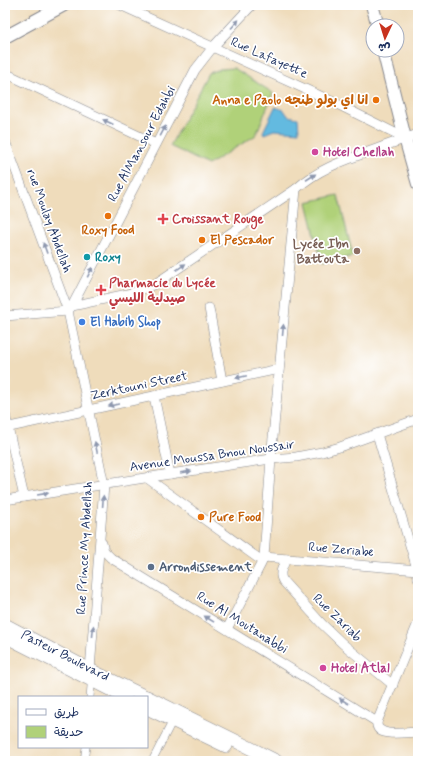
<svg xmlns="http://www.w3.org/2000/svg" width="423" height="766" viewBox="0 0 423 766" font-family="Mynerve,'Playpen Sans Arabic',sans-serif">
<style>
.green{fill:#b0d179;stroke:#66806c}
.water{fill:#63bae0;stroke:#3f749f}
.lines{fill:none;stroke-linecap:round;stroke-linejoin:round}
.pedestrian-casing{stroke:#85868c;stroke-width:8}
.minor-casing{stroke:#85868c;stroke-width:10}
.tertiary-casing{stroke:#85868c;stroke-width:14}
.secondary-casing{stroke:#85868c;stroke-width:14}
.pedestrian{stroke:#fff;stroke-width:7}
.minor{stroke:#fff;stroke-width:9}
.tertiary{stroke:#fff;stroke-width:12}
.secondary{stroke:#fff;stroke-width:13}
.oneway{fill:#8d97ae}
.food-dot{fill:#e8710a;stroke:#fff;stroke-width:1.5}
.hotel-dot{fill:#d1479c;stroke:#fff;stroke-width:1.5}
.health-dot{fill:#e0444e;stroke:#fff;stroke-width:1.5}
.education-dot{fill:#8d6e63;stroke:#fff;stroke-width:1.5}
.culture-dot{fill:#0f9aa8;stroke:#fff;stroke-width:1.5}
.shop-dot{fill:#3f7fe0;stroke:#fff;stroke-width:1.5}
.service-dot{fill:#5c6f8a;stroke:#fff;stroke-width:1.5}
.labels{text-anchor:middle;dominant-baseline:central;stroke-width:3.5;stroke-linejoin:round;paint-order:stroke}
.street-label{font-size:13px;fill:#1b2f5e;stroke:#fff}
.food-label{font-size:13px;font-weight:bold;fill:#c56008;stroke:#fff;text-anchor:start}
.hotel-label{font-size:13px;font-weight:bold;fill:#b23c85;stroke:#fff;text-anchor:start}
.health-label{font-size:13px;font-weight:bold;fill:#be3a42;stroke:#fff;text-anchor:start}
.education-label{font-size:13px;font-weight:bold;fill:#785e54;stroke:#fff;text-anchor:end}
.culture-label{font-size:13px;font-weight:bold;fill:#0d838f;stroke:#fff;text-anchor:start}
.shop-label{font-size:13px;font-weight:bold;fill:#366cbe;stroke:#fff;text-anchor:start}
.service-label{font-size:13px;font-weight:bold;fill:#4e5e75;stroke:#fff;text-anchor:start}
</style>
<rect width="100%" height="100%" fill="#fff"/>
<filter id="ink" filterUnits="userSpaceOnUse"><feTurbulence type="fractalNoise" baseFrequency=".025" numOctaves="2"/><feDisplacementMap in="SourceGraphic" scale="8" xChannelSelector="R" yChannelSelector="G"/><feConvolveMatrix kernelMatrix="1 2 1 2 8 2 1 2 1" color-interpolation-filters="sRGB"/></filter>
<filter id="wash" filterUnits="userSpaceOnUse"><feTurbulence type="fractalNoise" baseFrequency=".012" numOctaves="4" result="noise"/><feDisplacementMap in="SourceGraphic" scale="16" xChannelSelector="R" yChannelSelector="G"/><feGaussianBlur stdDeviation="0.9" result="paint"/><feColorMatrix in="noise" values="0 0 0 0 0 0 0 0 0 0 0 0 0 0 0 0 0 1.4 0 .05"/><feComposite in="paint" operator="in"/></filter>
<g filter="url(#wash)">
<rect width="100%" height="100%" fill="#efdcbb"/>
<g class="green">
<path d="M234 68 273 93 256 135 208 165 170 146 209 73 220 69Z"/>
<path d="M338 195 353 256 322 264 307 202Z"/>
</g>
<path class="water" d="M275 107 284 110 288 116 298 118 299 132 274 130 264 134 263 132Z"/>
</g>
<g filter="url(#ink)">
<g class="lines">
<defs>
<g id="pedestrian">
<path d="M90 697 91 686"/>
<path d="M84 761 86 747"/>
<path d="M152 761 173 720"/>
</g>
<g id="minor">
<path d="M120 5 325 98 405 138"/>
<path d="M5 73 156 144"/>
<path d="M5 141 68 311 104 485 90 670"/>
<path d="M72 306 195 70 213 47 252 5"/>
<path d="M209 308 222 381"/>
<path d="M5 316 68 311 72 306 132 293 155 284 296 189C317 170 342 161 368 152 384 146 401 140 418 134"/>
<path d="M154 396 170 474"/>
<path d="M5 414 24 497"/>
<path d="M5 428 279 369"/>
<path d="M377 434 417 569 418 578"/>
<path d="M147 478 262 561"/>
<path d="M5 500 170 474 271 459 296 457 322 452 340 447 418 419"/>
<path d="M102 543 104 551 111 558 377 722"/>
<path d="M264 557 418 570"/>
<path d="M286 559C283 567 278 573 283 581L322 624 343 644 393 685"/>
<path d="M418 623 377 722C375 739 408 732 418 732"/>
<path d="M227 629 261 564 264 557 271 459 296 189"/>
</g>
<g id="tertiary">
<path d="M372 5 378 26"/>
<path d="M5 37 64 5"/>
<path d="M383 50 405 138 418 184"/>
</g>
<g id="secondary">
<path d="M5 625 90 670 146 697"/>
<path d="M5 636 125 697"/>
<path d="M147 697 276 761"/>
<path d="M147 708 226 746"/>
</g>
</defs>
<use href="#pedestrian" class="pedestrian-casing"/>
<use href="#minor" class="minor-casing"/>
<use href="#tertiary" class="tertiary-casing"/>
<use href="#secondary" class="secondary-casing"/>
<use href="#pedestrian" class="pedestrian"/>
<use href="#minor" class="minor"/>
<use href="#tertiary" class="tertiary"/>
<use href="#secondary" class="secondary"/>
</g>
<defs><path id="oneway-solid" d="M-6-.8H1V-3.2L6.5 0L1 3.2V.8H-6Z"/></defs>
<g class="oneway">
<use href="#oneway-solid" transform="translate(235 24) rotate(-48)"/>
<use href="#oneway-solid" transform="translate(108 122) rotate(-155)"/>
<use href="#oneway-solid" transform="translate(163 131) rotate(-62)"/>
<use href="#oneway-solid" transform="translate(311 177) rotate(-33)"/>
<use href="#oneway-solid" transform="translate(45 248) rotate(-110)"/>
<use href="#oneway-solid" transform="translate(181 267) rotate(-34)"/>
<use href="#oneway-solid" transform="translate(90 272) rotate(-63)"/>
<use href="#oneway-solid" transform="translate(283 330) rotate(-85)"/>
<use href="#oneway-solid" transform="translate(241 377) rotate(168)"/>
<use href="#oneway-solid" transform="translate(114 405) rotate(168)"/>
<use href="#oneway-solid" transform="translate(96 447) rotate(-102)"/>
<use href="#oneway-solid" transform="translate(186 472) rotate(-8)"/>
<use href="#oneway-solid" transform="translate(43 494) rotate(-9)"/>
<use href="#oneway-solid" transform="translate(103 501) rotate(-86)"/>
<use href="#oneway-solid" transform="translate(209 619) rotate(-148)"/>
<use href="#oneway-solid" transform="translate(93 631) rotate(-85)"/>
<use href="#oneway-solid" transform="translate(344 701) rotate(-148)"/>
</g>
</g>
<g class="food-dot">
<circle cx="376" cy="100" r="4"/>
<circle cx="108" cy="216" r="4"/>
<circle cx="202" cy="240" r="4"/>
<circle cx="201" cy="517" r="4"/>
</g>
<g class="hotel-dot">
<circle cx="315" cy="152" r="4"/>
<circle cx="323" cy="668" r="4"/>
</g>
<g class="health-dot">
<path d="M161 213h4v4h4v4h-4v4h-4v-4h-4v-4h4z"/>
<path d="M99 284h4v4h4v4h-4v4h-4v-4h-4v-4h4z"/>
</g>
<circle class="education-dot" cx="357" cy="251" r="4"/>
<circle class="culture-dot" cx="87" cy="257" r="4"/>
<circle class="shop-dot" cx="82" cy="322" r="4"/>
<circle class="service-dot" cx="151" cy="567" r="4"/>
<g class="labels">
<g class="street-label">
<text transform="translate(269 58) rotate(24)">Rue Lafayette</text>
<text transform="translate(142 144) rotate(-62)">Rue AlMansour Edahbi</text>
<text transform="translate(49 221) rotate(70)">rue Moulay Abdellah</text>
<text transform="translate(139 386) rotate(-12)">Zerktouni Street</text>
<text transform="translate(212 456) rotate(-8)">Avenue Moussa Bnou Noussair</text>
<text transform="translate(85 548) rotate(-87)">Rue Prince My Abdellah</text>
<text transform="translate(341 550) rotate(5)">Rue Zeriabe</text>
<text transform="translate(337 618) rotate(44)">Rue Zariab</text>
<text transform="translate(242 623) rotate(32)">Rue Al Moutanabbi</text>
<text transform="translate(65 656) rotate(27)">Pasteur Boulevard</text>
</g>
<g class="food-label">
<text x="368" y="100" text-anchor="end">Anna e Paolo انا اي بولو طنجه</text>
<text x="108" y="230" text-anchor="middle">Roxy Food</text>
<text x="210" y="240">El Pescador</text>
<text x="209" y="517">Pure Food</text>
</g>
<g class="hotel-label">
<text x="323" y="152">Hotel Chellah</text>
<text x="331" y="668">Hotel Atlal</text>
</g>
<g class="health-label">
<text x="172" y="219">Croissant Rouge</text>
<text x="109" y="283">Pharmacie du Lycée<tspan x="109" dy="15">صيدلية الليسي</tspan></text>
</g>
<g class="education-label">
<text x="349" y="244">Lycée Ibn<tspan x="349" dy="15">Battouta</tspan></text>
</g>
<g class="culture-label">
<text x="95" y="257">Roxy</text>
</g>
<g class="shop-label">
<text x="90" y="322">El Habib Shop</text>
</g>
<g class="service-label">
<text x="159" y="567">Arrondissement</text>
</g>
</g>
<rect width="423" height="766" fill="none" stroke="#fff" stroke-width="20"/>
<rect x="18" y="696" width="130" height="52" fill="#ffffff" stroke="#a4acbf"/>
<rect x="26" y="709" width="20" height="6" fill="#ffffff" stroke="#a4acbf"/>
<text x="54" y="716" font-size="12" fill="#1b2f5e">طريق</text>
<rect x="26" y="726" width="20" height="12" fill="#b0d179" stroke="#a4acbf"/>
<text x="54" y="736" font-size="12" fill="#1b2f5e">حديقة</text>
<g transform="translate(385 38) rotate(184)"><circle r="19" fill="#ffffff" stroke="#a4acbf"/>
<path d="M0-3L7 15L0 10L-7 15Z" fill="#c8321e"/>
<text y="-6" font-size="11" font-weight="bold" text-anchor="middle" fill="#1b2f5e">ش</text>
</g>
</svg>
